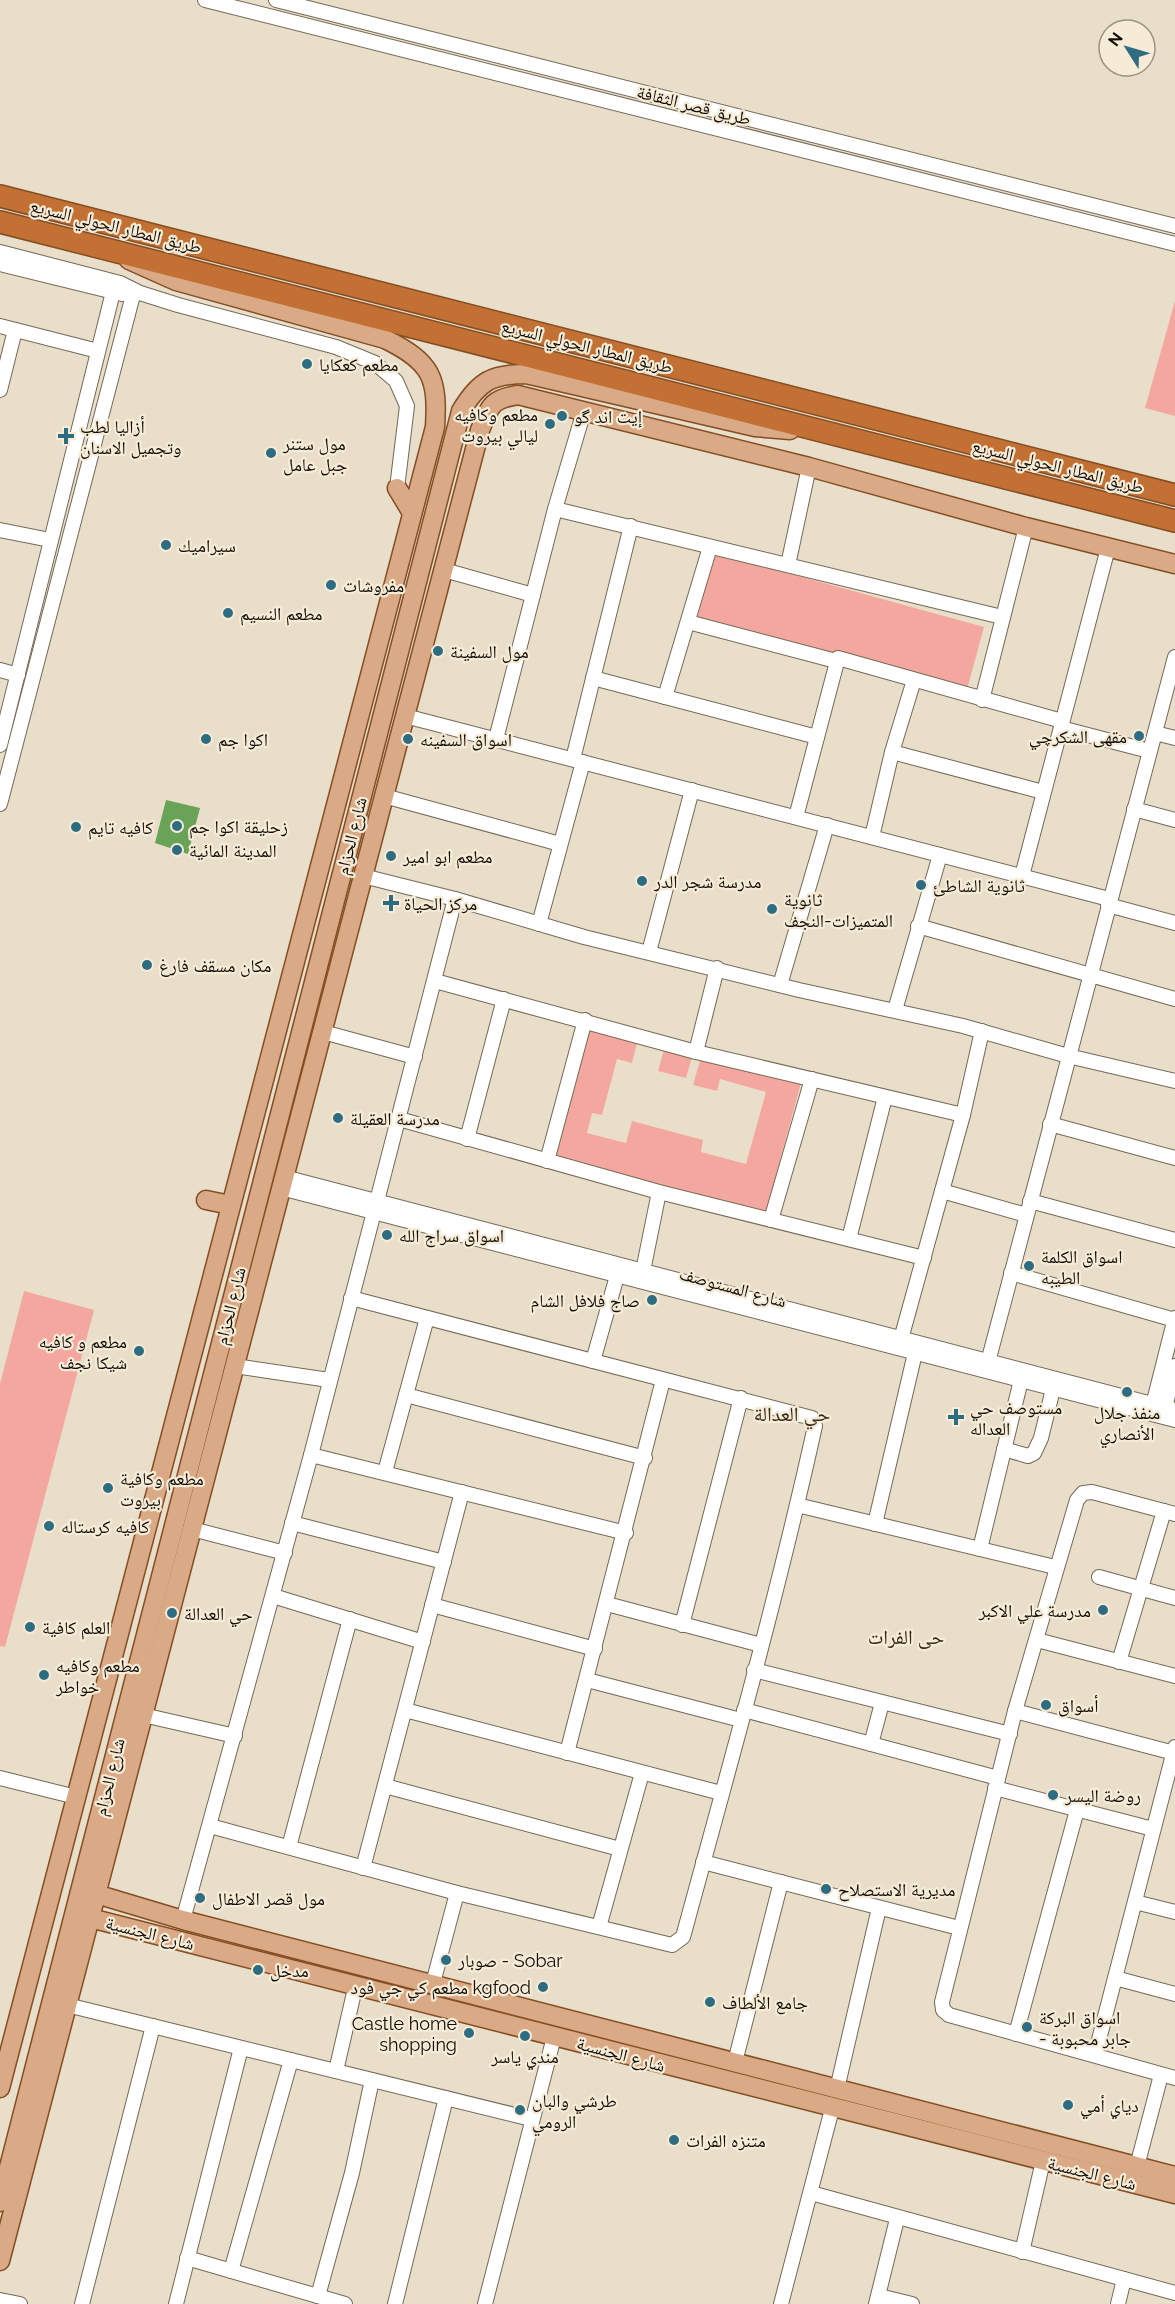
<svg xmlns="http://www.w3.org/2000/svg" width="1175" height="2304" viewBox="0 0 1175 2304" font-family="Raleway,'Noto Naskh Arabic',sans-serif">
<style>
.green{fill:#f4a79f}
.water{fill:#69a358}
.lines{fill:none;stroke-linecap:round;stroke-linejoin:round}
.minor-casing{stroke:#736957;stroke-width:16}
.major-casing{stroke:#844e24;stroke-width:21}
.highway-casing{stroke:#844e24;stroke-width:24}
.minor{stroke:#fff;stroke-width:14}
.major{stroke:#daa985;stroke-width:18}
.highway{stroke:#c27034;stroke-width:21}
.poi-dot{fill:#2e6c82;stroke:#f6ebd6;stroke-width:2}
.labels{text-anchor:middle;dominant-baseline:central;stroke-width:4.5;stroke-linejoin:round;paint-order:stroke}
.street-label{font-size:18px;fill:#110e07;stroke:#f6ebd6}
.poi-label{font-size:18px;fill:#110e07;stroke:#f6ebd6;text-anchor:start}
.neighbourhood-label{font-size:20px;fill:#322919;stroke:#f6ebd6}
</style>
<rect width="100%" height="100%" fill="#e9dec9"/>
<g class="green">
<path d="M1175 301V416L1145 408Z"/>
<path d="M711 552 984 627 966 693 692 618Z"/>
<path d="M589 1025 638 1039 632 1063 617 1059 602 1115 592 1113 587 1133 626 1143 632 1121 703 1140 701 1152 746 1164 766 1092 720 1079 717 1091 693 1085 701 1057 801 1083 765 1215 553 1157Z"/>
<path d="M665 1046 693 1054 686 1078 658 1071Z"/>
<path d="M24 1291 94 1310 5 1647 0 1646V1384Z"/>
</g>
<path class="water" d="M166 800 200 808 188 854 155 843Z"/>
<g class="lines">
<defs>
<g id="minor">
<path d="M205 0 1175 244"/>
<path d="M276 0 1175 226"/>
<path d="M0 252 120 283 140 293 178 305 336 347 375 363 396 381 407 406 397 488"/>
<path d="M0 264 122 294 140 293"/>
<path d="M0 326 98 351"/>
<path d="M0 390 15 330"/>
<path d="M555 509 1002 617"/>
<path d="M0 530 50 540"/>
<path d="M788 565 809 467"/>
<path d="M444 570 533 595"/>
<path d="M688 622 836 661"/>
<path d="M0 670 18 675"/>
<path d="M593 678 817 737"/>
<path d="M665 697 710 547"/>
<path d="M982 700 1026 527"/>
<path d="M405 716 1109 899"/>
<path d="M1061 728 1149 751"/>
<path d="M1155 733 1175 738"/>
<path d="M496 739 555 509 584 411"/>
<path d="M0 745 113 292"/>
<path d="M892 752 1043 792"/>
<path d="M573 759 631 526"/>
<path d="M384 796 560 844"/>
<path d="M0 804 133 295"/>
<path d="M1134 809 1175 820"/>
<path d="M796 817 838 658 1062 721"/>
<path d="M872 837 892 752 914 680"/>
<path d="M363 876 455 899 584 937 799 990 963 1026 1068 1056 1175 1081"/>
<path d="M1022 876 1108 548"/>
<path d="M1108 905 1175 923"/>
<path d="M539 924 583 762"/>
<path d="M918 926 1175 999"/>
<path d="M649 952 692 790"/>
<path d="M435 981 696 1052 963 1115"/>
<path d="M780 985 827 825"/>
<path d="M895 1010 940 855"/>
<path d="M323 1032 415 1057"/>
<path d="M696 1052 717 968"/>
<path d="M399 1119 659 1192 924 1258"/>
<path d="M1050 1124 1175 1158"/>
<path d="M467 1139 504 999"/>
<path d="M547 1161 585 1020"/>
<path d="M284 1177 1175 1410"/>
<path d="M281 1188 1175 1420"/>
<path d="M942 1191 1026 1215"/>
<path d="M377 1201 455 899"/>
<path d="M1030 1201 1175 1240"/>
<path d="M771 1220 812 1079"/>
<path d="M849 1239 885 1097"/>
<path d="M643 1271 659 1192"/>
<path d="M1011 1273 1175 1320"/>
<path d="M901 1339 963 1115 982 1031"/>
<path d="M593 1361 617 1276"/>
<path d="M988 1362 1175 657"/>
<path d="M235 1366 329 1380"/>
<path d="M406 1395 645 1458"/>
<path d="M1153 1405 1175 1318"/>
<path d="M1165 1408 1175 1366"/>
<path d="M1004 1449 1028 1456 1034 1453 1041 1438 1053 1389"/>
<path d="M311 1455 626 1533"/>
<path d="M385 1472 427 1318"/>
<path d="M797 1505 1055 1567"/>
<path d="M1175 1514 1092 1492 1083 1493 1077 1500 1015 1711 942 2002 943 2010 949 2015 1175 2078"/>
<path d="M292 1523 444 1562"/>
<path d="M875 1524 915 1353"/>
<path d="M192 1529 285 1553"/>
<path d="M980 1549 1021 1380"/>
<path d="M1099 1577 1175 1598"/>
<path d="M273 1596 423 1642"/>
<path d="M607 1604 761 1645"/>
<path d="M432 1605 595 1649"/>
<path d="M682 1625 741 1398"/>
<path d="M1037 1640 1175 1676"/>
<path d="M1119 1662 1164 1511"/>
<path d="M754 1670 1010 1734"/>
<path d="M587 1680 741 1720"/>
<path d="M405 1710 721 1793"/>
<path d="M744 1710 998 1778"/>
<path d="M1015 1711 1174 1753"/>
<path d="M143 1715 235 1736"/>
<path d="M871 1744 882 1703"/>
<path d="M567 1753 663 1380"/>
<path d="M0 1778 76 1797"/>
<path d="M385 1786 620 1849"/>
<path d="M995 1788 1153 1829"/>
<path d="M210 1826 457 1893 672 1945 683 1937C729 1768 777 1598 815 1426L812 1418 351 1298"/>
<path d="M289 1847 350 1619"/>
<path d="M703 1862 959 1928"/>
<path d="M363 1868 462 1492"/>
<path d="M1135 1902 1175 1912"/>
<path d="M183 1920 311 1455 374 1212"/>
<path d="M599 1927 642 1773"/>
<path d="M1115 1978 1175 1994"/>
<path d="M433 1983 457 1893"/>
<path d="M67 2005 531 2119"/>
<path d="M1016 2034 1077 1810"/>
<path d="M1095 2055 1175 1747"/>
<path d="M735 2062 781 1882"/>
<path d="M336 2071 356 1984"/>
<path d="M837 2089 879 1908"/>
<path d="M1137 2166 1161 2075"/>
<path d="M811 2193 1175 2293"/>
<path d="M1022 2252 1043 2161"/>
<path d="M187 2258 345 2304"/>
<path d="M231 2271 291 2060"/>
<path d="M318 2296 352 2173 372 2080"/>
<path d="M879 2296 912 2304"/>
<path d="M0 2300 20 2304"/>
<path d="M82 2304 153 2026"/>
<path d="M176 2304 241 2048"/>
<path d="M395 2304 446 2098"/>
<path d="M485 2304 554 2037"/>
<path d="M781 2304 832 2109"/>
<path d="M876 2304 897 2219"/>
<path d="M1118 2304 1124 2279"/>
</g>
<g id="major">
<path d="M397 488 412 513"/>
<path d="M206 1200 230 1205"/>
<path d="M90 1885 96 1894 183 1920 1175 2176"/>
<path d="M82 1924 90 1918C452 2007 813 2103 1175 2194"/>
<path d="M0 2088 435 427C438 378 432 362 385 339L176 281 129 260"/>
<path d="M0 2202 461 411C479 381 492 374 526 374L755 427 790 430"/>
<path d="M0 2261 480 430C490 406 491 399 518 395L809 467 1026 527 1175 564"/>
</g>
<g id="highway">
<path d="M0 196 1175 495"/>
<path d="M0 222 1175 521"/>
</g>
</defs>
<use href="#minor" class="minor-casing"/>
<use href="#major" class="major-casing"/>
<use href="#highway" class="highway-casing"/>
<use href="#minor" class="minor"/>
<use href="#major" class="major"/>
<use href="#highway" class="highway"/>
</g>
<g class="poi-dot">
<circle cx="307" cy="364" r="6"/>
<circle cx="562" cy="416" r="6"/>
<circle cx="550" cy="424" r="6"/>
<path d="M63 427h6v6h6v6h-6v6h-6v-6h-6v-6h6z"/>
<circle cx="271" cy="453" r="6"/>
<circle cx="166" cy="545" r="6"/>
<circle cx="331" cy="585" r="6"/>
<circle cx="228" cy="613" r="6"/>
<circle cx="438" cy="651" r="6"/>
<circle cx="1139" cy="736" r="6"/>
<circle cx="206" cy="739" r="6"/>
<circle cx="408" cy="739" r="6"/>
<circle cx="177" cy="826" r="6"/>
<circle cx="76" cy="827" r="6"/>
<circle cx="177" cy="850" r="6"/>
<circle cx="391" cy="856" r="6"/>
<circle cx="642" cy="881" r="6"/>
<circle cx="921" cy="885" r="6"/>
<path d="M388 894h6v6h6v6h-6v6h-6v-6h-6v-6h6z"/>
<circle cx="772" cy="909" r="6"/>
<circle cx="147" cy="965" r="6"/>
<circle cx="338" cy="1118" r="6"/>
<circle cx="387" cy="1235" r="6"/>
<circle cx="1029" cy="1266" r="6"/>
<circle cx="652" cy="1300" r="6"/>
<circle cx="139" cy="1351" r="6"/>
<circle cx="1127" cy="1392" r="6"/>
<path d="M953 1408h6v6h6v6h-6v6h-6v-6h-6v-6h6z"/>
<circle cx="108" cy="1488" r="6"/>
<circle cx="49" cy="1526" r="6"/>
<circle cx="1103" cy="1610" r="6"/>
<circle cx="172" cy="1613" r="6"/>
<circle cx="30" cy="1627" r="6"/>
<circle cx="44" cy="1675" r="6"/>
<circle cx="1046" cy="1705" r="6"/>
<circle cx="1053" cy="1795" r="6"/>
<circle cx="826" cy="1889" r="6"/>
<circle cx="200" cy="1898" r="6"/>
<circle cx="446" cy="1960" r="6"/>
<circle cx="258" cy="1970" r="6"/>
<circle cx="543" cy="1987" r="6"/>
<circle cx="710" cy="2002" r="6"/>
<circle cx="1027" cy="2027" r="6"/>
<circle cx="469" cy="2033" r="6"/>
<circle cx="525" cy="2036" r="6"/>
<circle cx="1068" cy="2105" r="6"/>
<circle cx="520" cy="2110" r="6"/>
<circle cx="674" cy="2140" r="6"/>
</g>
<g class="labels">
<g class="street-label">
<text transform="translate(694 105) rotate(14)">طريق قصر الثقافة</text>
<text transform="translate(116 226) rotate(14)">طريق المطار الحولي السريع</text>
<text transform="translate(587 346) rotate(14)">طريق المطار الحولي السريع</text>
<text transform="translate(1058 466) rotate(14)">طريق المطار الحولي السريع</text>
<text transform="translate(351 836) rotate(-76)">شارع الحزام</text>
<text transform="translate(733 1287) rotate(15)">شارع المستوصف</text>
<text transform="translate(230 1306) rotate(-76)">شارع الحزام</text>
<text transform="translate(109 1777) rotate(-76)">شارع الحزام</text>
<text transform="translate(150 1933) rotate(14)">شارع الجنسية</text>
<text transform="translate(621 2054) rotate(15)">شارع الجنسية</text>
<text transform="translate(1092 2173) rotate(14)">شارع الجنسية</text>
</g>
<g class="poi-label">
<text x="319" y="364">مطعم كعكايا</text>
<text x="538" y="414" text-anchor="end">مطعم وكافيه<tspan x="538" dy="21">ليالي بيروت</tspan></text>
<text x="574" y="416">إيت اند گو</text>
<text x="80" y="426">أزاليا لطب<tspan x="80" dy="21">وتجميل الاسنان</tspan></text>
<text x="283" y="443">مول ستنر<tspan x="283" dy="21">جبل عامل</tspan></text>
<text x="178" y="545">سيراميك</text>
<text x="343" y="585">مفروشات</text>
<text x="240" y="613">مطعم النسيم</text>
<text x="450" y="651">مول السفينة</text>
<text x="1127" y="736" text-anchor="end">مقهى الشكرچي</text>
<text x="218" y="739">اكوا جم</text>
<text x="420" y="739">اسواق السفينه</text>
<text x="189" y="826">زحليقة اكوا جم</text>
<text x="88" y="827">كافيه تايم</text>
<text x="189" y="850">المدينة المائية</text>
<text x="403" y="856">مطعم ابو امير</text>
<text x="654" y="881">مدرسة شجر الدر</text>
<text x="933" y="885">ثانوية الشاطئ</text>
<text x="784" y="899">ثانوية<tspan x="784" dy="21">المتميزات-النجف</tspan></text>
<text x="404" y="903">مركز الحياة</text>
<text x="159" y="965">مكان مسقف فارغ</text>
<text x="350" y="1118">مدرسة العقيلة</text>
<text x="399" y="1235">اسواق سراج الله</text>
<text x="1041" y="1256">اسواق الكلمة<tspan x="1041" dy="21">الطيبه</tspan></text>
<text x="640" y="1300" text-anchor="end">صاج فلافل الشام</text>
<text x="127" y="1341" text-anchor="end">مطعم و كافيه<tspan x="127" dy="21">شيكا نجف</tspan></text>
<text x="970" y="1407">مستوصف حي<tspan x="970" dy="21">العداله</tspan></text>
<text x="1127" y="1412" text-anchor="middle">منفذ جلال<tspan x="1127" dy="21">الأنصاري</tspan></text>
<text x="120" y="1478">مطعم وكافية<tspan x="120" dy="21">بيروت</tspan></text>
<text x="61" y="1526">كافيه كرستاله</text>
<text x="1091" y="1610" text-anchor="end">مدرسة علي الاكبر</text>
<text x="184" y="1613">حي العدالة</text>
<text x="42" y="1627">العلم كافية</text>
<text x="56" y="1665">مطعم وكافيه<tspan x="56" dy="21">خواطر</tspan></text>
<text x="1058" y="1705">أسواق</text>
<text x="1065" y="1795">روضة اليسر</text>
<text x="838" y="1889">مديرية الاستصلاح</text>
<text x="212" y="1898">مول قصر الاطفال</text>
<text x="458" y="1960">صوبار - Sobar</text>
<text x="270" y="1970">مدخل</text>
<text x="531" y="1987" text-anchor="end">مطعم کي جي فود kgfood</text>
<text x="722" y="2002">جامع الألطاف</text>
<text x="1039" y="2017">اسواق البركة<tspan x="1039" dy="21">- جابر محبوبة</tspan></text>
<text x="457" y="2023" text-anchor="end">Castle home<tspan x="457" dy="21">shopping</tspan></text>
<text x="525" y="2056" text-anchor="middle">مندي ياسر</text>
<text x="532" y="2100">طرشي والبان<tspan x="532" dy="21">الرومي</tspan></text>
<text x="1080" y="2105">دياي أمي</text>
<text x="686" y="2140">متنزه الفرات</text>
</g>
<g class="neighbourhood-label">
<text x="792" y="1414">حي العدالة</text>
<text x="906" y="1637">حی الفرات</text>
</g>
</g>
<g transform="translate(1127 48) rotate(307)"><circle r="28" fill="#f6ebd6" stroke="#9a9383" stroke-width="1.5"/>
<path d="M0-4.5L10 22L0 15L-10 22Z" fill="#2e6c82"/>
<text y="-9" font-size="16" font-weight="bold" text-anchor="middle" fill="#110e07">N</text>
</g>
</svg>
